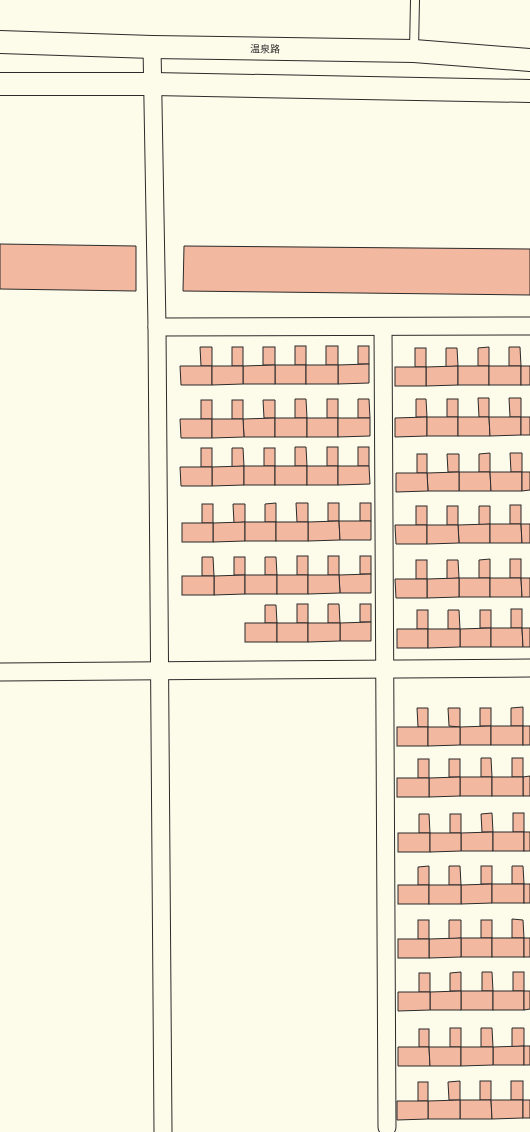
<svg xmlns="http://www.w3.org/2000/svg" width="530" height="1132" viewBox="0 0 530 1132" font-family="'PT Serif','Noto Sans SC',serif">
<style>
.building{fill:#f2b8a0;stroke:#2b2b2b}
.lines{fill:none;stroke-linecap:round;stroke-linejoin:round}
.service-casing{stroke:#2b2b2b;stroke-width:10}
.minor-casing{stroke:#2b2b2b;stroke-width:19}
.secondary-casing{stroke:#2b2b2b;stroke-width:24}
.service{stroke:#fdfbea;stroke-width:8}
.minor{stroke:#fdfbea;stroke-width:17}
.secondary{stroke:#fdfbea;stroke-width:22}
.labels{text-anchor:middle;dominant-baseline:central;stroke-width:3;stroke-linejoin:round;paint-order:stroke}
.street-label{font-size:10px;fill:#2b2b2b;stroke:#fdfbea}
</style>
<rect width="100%" height="100%" fill="#fdfbea"/>
<g class="building">
<path d="M0 244 136 246V291L0 289Z"/>
<path d="M184 246 530 249V295L183 291Z"/>
<rect x="295" y="346" width="11" height="19"/>
<rect x="326" y="346" width="12" height="19"/>
<rect x="358" y="346" width="11" height="18"/>
<path d="M200 347H212V366H201Z"/>
<rect x="232" y="347" width="11" height="19"/>
<rect x="263" y="347" width="12" height="18"/>
<path d="M489 347V366H478V348Z"/>
<path d="M509 347H520L521 366H509Z"/>
<rect x="415" y="348" width="11" height="19"/>
<path d="M446 348H457L458 366 446 367Z"/>
<path d="M369 364V383L338 384V365Z"/>
<rect x="275" y="365" width="31" height="19"/>
<path d="M275 365V384H243V366Z"/>
<rect x="306" y="365" width="32" height="19"/>
<path d="M180 366H212V385H181Z"/>
<path d="M212 366H243V384L212 385Z"/>
<path d="M458 366V385L426 386V367Z"/>
<rect x="458" y="366" width="31" height="19"/>
<rect x="489" y="366" width="32" height="19"/>
<rect x="521" y="366" width="9" height="19"/>
<rect x="395" y="367" width="31" height="19"/>
<path d="M478 398H489V417H479Z"/>
<path d="M509 398H521V417H510Z"/>
<path d="M295 399H306L307 418H295Z"/>
<rect x="327" y="399" width="11" height="19"/>
<path d="M358 399H369L370 418H358Z"/>
<path d="M416 399H426L427 417H416Z"/>
<rect x="447" y="399" width="11" height="18"/>
<rect x="201" y="400" width="11" height="19"/>
<rect x="232" y="400" width="11" height="19"/>
<path d="M263 400H275V418H264Z"/>
<path d="M427 417V436L395 437V418Z"/>
<rect x="427" y="417" width="31" height="19"/>
<path d="M458 417H489L490 436H458Z"/>
<path d="M489 417H521V435L490 436Z"/>
<rect x="521" y="417" width="9" height="18"/>
<path d="M275 418V437H244L243 419Z"/>
<rect x="275" y="418" width="32" height="19"/>
<rect x="307" y="418" width="31" height="19"/>
<path d="M338 418H370V436L338 437Z"/>
<path d="M180 419H212V438H181Z"/>
<path d="M212 419H243L244 437 212 438Z"/>
<path d="M295 447H306L307 466H295Z"/>
<rect x="327" y="447" width="11" height="19"/>
<rect x="358" y="447" width="11" height="19"/>
<rect x="201" y="448" width="11" height="19"/>
<path d="M232 448H243L244 466 232 467Z"/>
<rect x="264" y="448" width="11" height="18"/>
<path d="M490 453V472H479V454Z"/>
<path d="M510 453H522V472H511Z"/>
<rect x="417" y="454" width="10" height="19"/>
<path d="M447 454H459V472H448Z"/>
<path d="M244 466V485L212 486V467Z"/>
<rect x="244" y="466" width="31" height="19"/>
<rect x="275" y="466" width="32" height="19"/>
<rect x="307" y="466" width="31" height="19"/>
<path d="M338 466H369L370 484 338 485Z"/>
<path d="M180 467H212V486H181Z"/>
<path d="M459 472H490L491 491H459Z"/>
<path d="M459 472V491H428L427 473Z"/>
<path d="M490 472H522V491H491Z"/>
<path d="M522 472H530V490L522 491Z"/>
<path d="M396 473H427L428 491 396 492Z"/>
<path d="M276 503V522H265V504Z"/>
<path d="M296 503H308V522H297Z"/>
<rect x="328" y="503" width="11" height="18"/>
<rect x="360" y="503" width="11" height="18"/>
<rect x="202" y="504" width="11" height="19"/>
<path d="M233 504H245V522L234 523Z"/>
<rect x="510" y="505" width="11" height="19"/>
<rect x="416" y="506" width="11" height="19"/>
<rect x="447" y="506" width="11" height="19"/>
<path d="M479 506H490V524L479 525Z"/>
<path d="M339 521 340 540 308 541V522Z"/>
<path d="M339 521H371V540H340Z"/>
<path d="M245 522V541L213 542V523Z"/>
<rect x="245" y="522" width="31" height="19"/>
<rect x="276" y="522" width="32" height="19"/>
<rect x="182" y="523" width="31" height="19"/>
<path d="M490 524V543H459L458 525Z"/>
<path d="M490 524H521L522 543H490Z"/>
<path d="M521 524H530V543H522Z"/>
<path d="M395 525H427V544H396Z"/>
<path d="M427 525H458L459 543 427 544Z"/>
<rect x="297" y="556" width="11" height="19"/>
<rect x="328" y="556" width="11" height="19"/>
<rect x="360" y="556" width="11" height="18"/>
<path d="M202 557H213L214 576H202Z"/>
<rect x="234" y="557" width="11" height="18"/>
<path d="M265 557H276L277 575H265Z"/>
<path d="M490 559V578H479V560Z"/>
<rect x="510" y="559" width="11" height="19"/>
<rect x="416" y="560" width="11" height="19"/>
<path d="M447 560H458L459 578 447 579Z"/>
<path d="M371 574V593H340L339 575Z"/>
<path d="M245 575V594L214 595V576Z"/>
<rect x="245" y="575" width="32" height="19"/>
<rect x="277" y="575" width="31" height="19"/>
<path d="M308 575H339L340 593 308 594Z"/>
<rect x="182" y="576" width="32" height="19"/>
<rect x="459" y="578" width="31" height="19"/>
<path d="M459 578V597L427 598V579Z"/>
<path d="M490 578H521L522 597H490Z"/>
<path d="M521 578H530V597H522Z"/>
<path d="M395 579H427V598H396Z"/>
<rect x="297" y="604" width="11" height="19"/>
<path d="M328 604H339L340 623H328Z"/>
<rect x="360" y="604" width="11" height="18"/>
<path d="M265 605H276L277 623H265Z"/>
<rect x="511" y="609" width="11" height="19"/>
<rect x="417" y="610" width="11" height="19"/>
<path d="M448 610H459L460 629H448Z"/>
<rect x="480" y="610" width="11" height="18"/>
<path d="M371 622V641H340V623Z"/>
<rect x="245" y="623" width="32" height="19"/>
<rect x="277" y="623" width="31" height="19"/>
<path d="M308 623H340V641L308 642Z"/>
<path d="M491 628V647H460V629Z"/>
<path d="M491 628H522L523 647H491Z"/>
<path d="M522 628H530V647H523Z"/>
<rect x="397" y="629" width="31" height="19"/>
<path d="M428 629H460V647L428 648Z"/>
<path d="M523 707V726H511V708Z"/>
<path d="M417 708H428V727H418Z"/>
<path d="M448 708H460V727L449 726Z"/>
<rect x="480" y="708" width="11" height="18"/>
<path d="M491 726V745H460V727Z"/>
<rect x="491" y="726" width="32" height="19"/>
<rect x="523" y="726" width="7" height="19"/>
<rect x="397" y="727" width="31" height="19"/>
<path d="M428 727H460V745L428 746Z"/>
<path d="M481 758H491L492 777H481Z"/>
<rect x="512" y="758" width="11" height="19"/>
<rect x="418" y="759" width="11" height="19"/>
<rect x="449" y="759" width="11" height="18"/>
<path d="M530 776V796H523V777Z"/>
<rect x="460" y="777" width="32" height="19"/>
<path d="M460 777V796L429 797V778Z"/>
<rect x="492" y="777" width="31" height="19"/>
<rect x="397" y="778" width="32" height="19"/>
<path d="M492 813 493 832H482L481 814Z"/>
<rect x="513" y="813" width="11" height="19"/>
<path d="M419 814H429L430 833H419Z"/>
<rect x="450" y="814" width="11" height="19"/>
<path d="M493 832V851H461V833Z"/>
<rect x="493" y="832" width="31" height="19"/>
<rect x="524" y="832" width="6" height="19"/>
<rect x="398" y="833" width="32" height="19"/>
<path d="M430 833H461V851L430 852Z"/>
<path d="M429 866V885H418V867Z"/>
<path d="M449 866H460L461 885H449Z"/>
<rect x="481" y="866" width="11" height="18"/>
<path d="M512 866H523L524 884H512Z"/>
<path d="M492 884V903L461 904V885Z"/>
<rect x="492" y="884" width="32" height="19"/>
<rect x="524" y="884" width="6" height="19"/>
<rect x="398" y="885" width="31" height="19"/>
<rect x="429" y="885" width="32" height="19"/>
<path d="M512 919 523 920 524 938H512Z"/>
<rect x="418" y="920" width="11" height="19"/>
<path d="M449 920H461V938L449 939Z"/>
<rect x="481" y="920" width="11" height="18"/>
<rect x="461" y="938" width="31" height="19"/>
<path d="M461 938V957L429 958V939Z"/>
<rect x="492" y="938" width="32" height="19"/>
<rect x="524" y="938" width="6" height="19"/>
<rect x="398" y="939" width="31" height="19"/>
<path d="M461 972V991H450V973Z"/>
<path d="M482 972H492L493 991H482Z"/>
<rect x="513" y="972" width="11" height="19"/>
<rect x="419" y="973" width="11" height="19"/>
<rect x="461" y="991" width="32" height="19"/>
<path d="M461 991V1010H430V992Z"/>
<rect x="493" y="991" width="31" height="19"/>
<path d="M524 991H530V1009L524 1010Z"/>
<path d="M398 992H430V1010L398 1011Z"/>
<rect x="450" y="1028" width="11" height="19"/>
<path d="M481 1028H492L493 1047H481Z"/>
<path d="M512 1028H524V1046L512 1047Z"/>
<rect x="419" y="1029" width="10" height="18"/>
<path d="M524 1046V1065H493V1047Z"/>
<rect x="524" y="1046" width="6" height="19"/>
<path d="M398 1047H429L430 1066H398Z"/>
<path d="M429 1047H461V1066H430Z"/>
<path d="M461 1047H493V1065L461 1066Z"/>
<path d="M460 1081V1100H449L448 1082Z"/>
<rect x="480" y="1081" width="11" height="19"/>
<rect x="511" y="1081" width="12" height="19"/>
<rect x="418" y="1082" width="10" height="19"/>
<path d="M460 1100H491L492 1119H460Z"/>
<path d="M460 1100V1119H428V1101Z"/>
<path d="M491 1100H523V1118L492 1119Z"/>
<rect x="523" y="1100" width="7" height="18"/>
<path d="M397 1101H428V1119L397 1120Z"/>
</g>
<g class="lines">
<defs>
<path id="service" d="M414 50 415 0"/>
<g id="minor">
<path d="M152 47 157 327 163 1132"/>
<path d="M157 327 530 326"/>
<path d="M383 327 387 1127"/>
<path d="M0 672 530 668"/>
</g>
<g id="secondary">
<path d="M0 42 152 47 414 51 530 60"/>
<path d="M0 84H153L530 91"/>
</g>
</defs>
<use href="#service" class="service-casing"/>
<use href="#minor" class="minor-casing"/>
<use href="#secondary" class="secondary-casing"/>
<use href="#service" class="service"/>
<use href="#minor" class="minor"/>
<use href="#secondary" class="secondary"/>
</g>
<g class="labels">
<g class="street-label">
<text transform="translate(265 49) rotate(1)">温泉路</text>
</g>
</g>
</svg>
